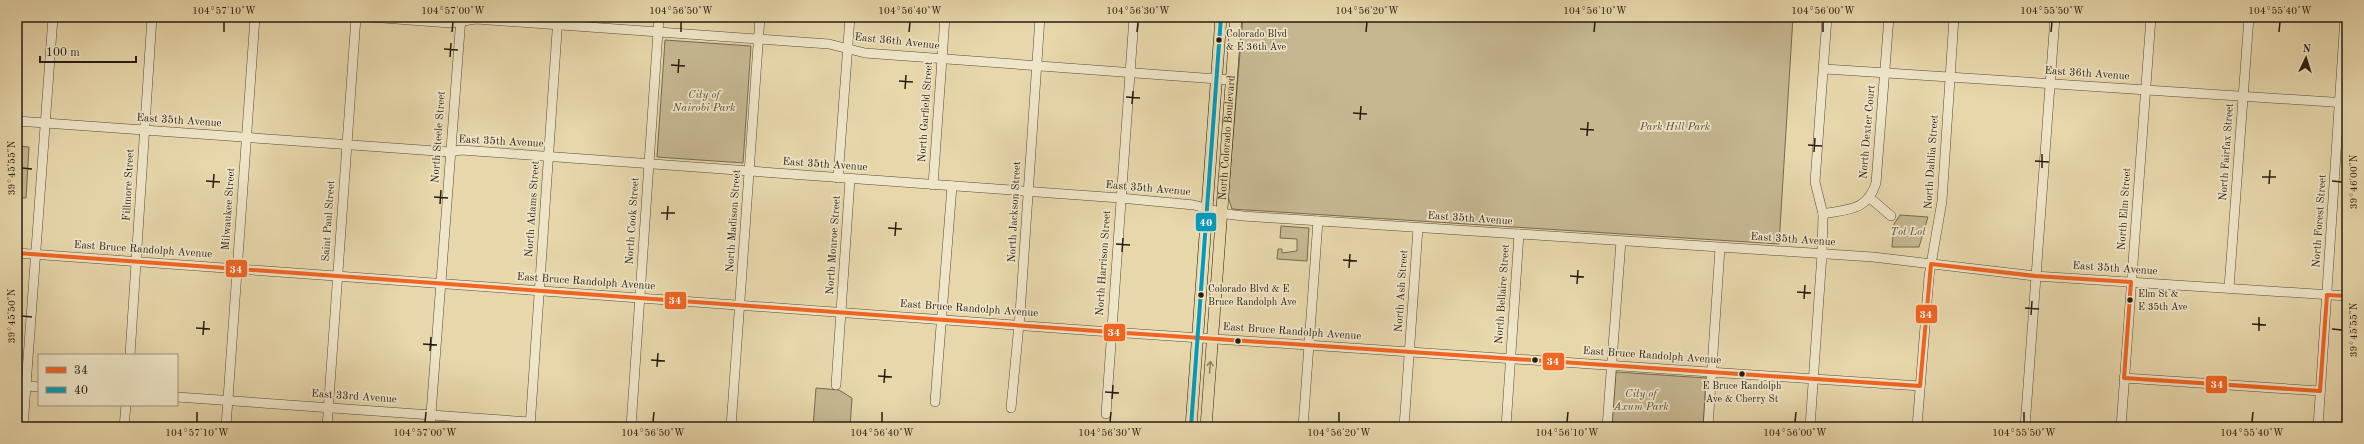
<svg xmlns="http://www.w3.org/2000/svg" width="2364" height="444" viewBox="0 0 2364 444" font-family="'Old Standard TT',serif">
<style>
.green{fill:#c6b791;stroke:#766a50}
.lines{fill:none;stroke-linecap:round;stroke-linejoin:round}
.minor-casing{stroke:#574b37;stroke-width:10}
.major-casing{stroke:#271c10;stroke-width:12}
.minor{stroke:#efe5c8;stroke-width:9}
.major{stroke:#e7d7ab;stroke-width:11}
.bus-1-casing{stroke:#efe5c8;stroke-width:7}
.bus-2-casing{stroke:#efe5c8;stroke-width:7}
.bus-1{stroke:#f26522;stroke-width:4}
.bus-2{stroke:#049bbb;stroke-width:4}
.oneway{stroke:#918365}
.ticks{fill:none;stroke:#271c10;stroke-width:1.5}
.bus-dot{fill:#271c10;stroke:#efe5c8;stroke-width:1.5}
.labels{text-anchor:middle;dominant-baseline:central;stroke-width:3.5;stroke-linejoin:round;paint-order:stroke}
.bus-label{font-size:10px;fill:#271c10;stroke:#efe5c8;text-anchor:start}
.street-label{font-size:11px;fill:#271c10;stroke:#efe5c8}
.park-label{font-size:11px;font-style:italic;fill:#574a37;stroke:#efe5c8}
.line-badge{stroke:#efe5c8;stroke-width:1.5}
.badge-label{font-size:11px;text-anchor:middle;font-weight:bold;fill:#fff}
.neatline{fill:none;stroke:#271c10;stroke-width:1.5}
.ticks-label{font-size:10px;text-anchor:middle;fill:#271c10}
</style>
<rect width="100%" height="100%" fill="#e7d7ab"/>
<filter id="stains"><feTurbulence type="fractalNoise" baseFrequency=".005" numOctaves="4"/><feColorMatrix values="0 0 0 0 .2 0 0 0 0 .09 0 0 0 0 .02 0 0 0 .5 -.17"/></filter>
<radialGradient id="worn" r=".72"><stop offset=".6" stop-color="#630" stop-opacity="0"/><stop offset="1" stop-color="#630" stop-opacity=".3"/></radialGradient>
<g class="green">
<path d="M1243 17H1793L1779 244 1232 209 1228 197Z"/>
<path d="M665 40 751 46 743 163 657 157Z"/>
<path d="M17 146 29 147 26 198H17Z"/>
<path d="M1900 215 1928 217 1919 247H1892L1894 224Z"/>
<path d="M1281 226 1309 228 1307 261 1277 259 1278 249H1282V253L1297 251V239L1280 238Z"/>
<path d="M1616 372 1706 378 1703 427H1612Z"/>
<path d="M816 388 839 390 852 398 850 427H813Z"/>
</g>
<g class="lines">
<defs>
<g id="minor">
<path d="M369 17 450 23 476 19 829 44 865 53 1231 80"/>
<path d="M1825 69 2347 103"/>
<path d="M17 121 450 152 461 150 1120 198 1194 205 1227 214 1243 216 1873 257 2035 276 2347 296"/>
<path d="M838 178 850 17"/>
<path d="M933 185 945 17"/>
<path d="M1870 198 1891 216"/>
<path d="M1823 214C1849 209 1867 211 1876 183L1889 17"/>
<path d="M17 253 1111 332 1920 386"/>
<path d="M2229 288 2249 17"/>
<path d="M130 355 152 17"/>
<path d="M2124 378 2320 391"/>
<path d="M17 385 39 387"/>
<path d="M836 385 850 179"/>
<path d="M177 397 530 422"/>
<path d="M935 402 952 186"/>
<path d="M1011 408 1020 314 1040 17"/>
<path d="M1106 414 1134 17"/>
<path d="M23 427 53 17"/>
<path d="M124 427 126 405"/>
<path d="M226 427 255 17"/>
<path d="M327 427 356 17"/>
<path d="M430 427 461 17"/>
<path d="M530 427 558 17"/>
<path d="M631 427 659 17"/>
<path d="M731 427 760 17"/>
<path d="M1303 427 1318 221"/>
<path d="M1404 427 1418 228"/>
<path d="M1506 427 1519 234"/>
<path d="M1607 427 1621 241"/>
<path d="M1708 427 1720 248"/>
<path d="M1810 427 1822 254 1823 214 1815 182 1827 17"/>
<path d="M1917 427 1929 276 1942 201 1954 17"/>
<path d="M2025 427 2055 17"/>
<path d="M2121 427 2151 17"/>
<path d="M2318 427 2345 17"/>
</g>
<g id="major">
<path d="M1191 427 1221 17"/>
<path id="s1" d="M1206 427 1236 17"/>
</g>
</defs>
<use href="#minor" class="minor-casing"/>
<use href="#major" class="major-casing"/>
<use href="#minor" class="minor"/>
<use href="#major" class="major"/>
<defs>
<path id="bus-1" d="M17 253 1111 332 1920 386 1931 264 2035 276 2131 282 2124 378 2320 391 2327 295 2347 296"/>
<path id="bus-2" d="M1191 427 1221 17"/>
</defs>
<use href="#bus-1" class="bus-1-casing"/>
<use href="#bus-2" class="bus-2-casing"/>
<use href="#bus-1" class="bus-1"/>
<use href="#bus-2" class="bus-2"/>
</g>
<defs><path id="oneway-shaft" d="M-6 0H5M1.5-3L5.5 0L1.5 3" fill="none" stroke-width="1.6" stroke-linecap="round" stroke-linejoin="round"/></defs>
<use class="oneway" href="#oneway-shaft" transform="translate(1210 367) rotate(-86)"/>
<path class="ticks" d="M224 32V22M452 32 453 22M681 32V22M909 32 910 22M1137 32 1138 22M1366 32 1367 22M1594 32 1595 22M1823 32V22M2051 32 2052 22M2279 32 2280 22M444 49 458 50M450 57 451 43M671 65 685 66M678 73 679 59M899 81 913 82M905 89 906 75M1126 97 1140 98M1132 104 1133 91M1353 113 1367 114M1360 120 1361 106M1580 129 1594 130M1587 136 1588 122M1808 145 1822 146M1814 152 1815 138M2035 161 2049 162M22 168 32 169M2042 168V154M2262 177H2276M206 181 220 182M2332 181 2342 182M2269 184 2270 170M213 188 214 174M434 197 448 198M440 204 441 190M661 213H675M667 220 668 206M888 228 902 229M895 236 896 222M1116 244 1130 245M1122 252 1123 238M1343 260 1357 261M1349 268 1350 254M1570 276 1584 277M1577 284 1578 270M1797 292 1811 293M1804 299 1805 285M2025 308 2039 309M2031 315 2032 301M22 316 32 317M2252 324 2266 325M196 328 210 329M2332 329 2342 330M2259 331V317M203 335 204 321M423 344 437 345M430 351 431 337M651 360 665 361M657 367 658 353M878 376 892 377M884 383 885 369M1105 392 1119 393M1112 399 1113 385M197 422V412M425 422 426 412M653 422 654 412M882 422V412M1110 422 1111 412M1339 422V412M1567 422 1568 412M1795 422 1796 412M2024 422V412M2252 422 2253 412"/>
<g class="bus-dot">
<circle cx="1219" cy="40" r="3.5"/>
<circle cx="1201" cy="295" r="3.5"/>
<circle cx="2130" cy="300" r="3.5"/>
<circle cx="1238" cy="341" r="3.5"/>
<circle cx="1535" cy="360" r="3.5"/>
<circle cx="1742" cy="374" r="3.5"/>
</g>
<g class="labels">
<g class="bus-label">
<text x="1226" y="34">Colorado Blvd<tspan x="1226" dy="13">&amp; E 36th Ave</tspan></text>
<text x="1208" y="289">Colorado Blvd &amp; E<tspan x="1208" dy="13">Bruce Randolph Ave</tspan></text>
<text x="2138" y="294">Elm St &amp;<tspan x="2138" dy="13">E 35th Ave</tspan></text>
<text x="1742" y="386" text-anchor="middle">E Bruce Randolph<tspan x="1742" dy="13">Ave &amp; Cherry St</tspan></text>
</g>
<g class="street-label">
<text transform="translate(897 42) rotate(6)">East 36th Avenue</text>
<text transform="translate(2087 74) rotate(4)">East 36th Avenue</text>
<text transform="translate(926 112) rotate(-86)">North Garfield Street</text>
<text transform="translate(179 121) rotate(4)">East 35th Avenue</text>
<text transform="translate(1868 132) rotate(-85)">North Dexter Court</text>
<text transform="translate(439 137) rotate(-86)">North Steele Street</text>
<text stroke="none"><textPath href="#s1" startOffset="290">North Colorado Boulevard</textPath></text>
<text transform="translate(501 142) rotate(3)">East 35th Avenue</text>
<text transform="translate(2227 152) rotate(-86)">North Fairfax Street</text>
<text transform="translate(1932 162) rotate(-86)">North Dahlia Street</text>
<text transform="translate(825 165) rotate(4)">East 35th Avenue</text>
<text transform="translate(129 185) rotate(-87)">Fillmore Street</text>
<text transform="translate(1148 189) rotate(5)">East 35th Avenue</text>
<text transform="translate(229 209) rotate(-86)">Milwaukee Street</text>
<text transform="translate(533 209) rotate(-86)">North Adams Street</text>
<text transform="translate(2125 209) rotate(-86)">North Elm Street</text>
<text transform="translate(1015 212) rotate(-87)">North Jackson Street</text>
<text transform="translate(1470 219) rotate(4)">East 35th Avenue</text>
<text transform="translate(329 221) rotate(-86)">Saint Paul Street</text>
<text transform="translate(633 221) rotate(-86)">North Cook Street</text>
<text transform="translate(734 221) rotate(-86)">North Madison Street</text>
<text transform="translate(2320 221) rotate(-86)">North Forest Street</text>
<text transform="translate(1793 240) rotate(4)">East 35th Avenue</text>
<text transform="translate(834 245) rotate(-86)">North Monroe Street</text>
<text transform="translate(143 250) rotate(4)">East Bruce Randolph Avenue</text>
<text transform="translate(1104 263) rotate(-86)">North Harrison Street</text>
<text transform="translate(2115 269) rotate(4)">East 35th Avenue</text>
<text transform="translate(586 282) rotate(4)">East Bruce Randolph Avenue</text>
<text transform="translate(1402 291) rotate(-86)">North Ash Street</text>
<text transform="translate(1503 294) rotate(-86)">North Bellaire Street</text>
<text transform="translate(969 309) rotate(4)">East Bruce Randolph Avenue</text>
<text transform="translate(1292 332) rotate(4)">East Bruce Randolph Avenue</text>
<text transform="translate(1652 356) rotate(4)">East Bruce Randolph Avenue</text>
<text transform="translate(354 397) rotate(4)">East 33rd Avenue</text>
</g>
<g class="park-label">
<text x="704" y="95">City of<tspan x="704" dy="13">Nairobi Park</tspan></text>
<text x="1675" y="127">Park Hill Park</text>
<text x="1908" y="232">Tot Lot</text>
<text x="1641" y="394">City of<tspan x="1641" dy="13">Axum Park</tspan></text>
</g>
</g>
<g class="line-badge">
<rect x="1195" y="212" width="22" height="20" rx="4" fill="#049bbb"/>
<rect x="225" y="259" width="23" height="19" rx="4" fill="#f26522"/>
<rect x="664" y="291" width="23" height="19" rx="4" fill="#f26522"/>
<rect x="1915" y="304" width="23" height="20" rx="4" fill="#f26522"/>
<rect x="1103" y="323" width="23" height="19" rx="4" fill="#f26522"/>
<rect x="1542" y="352" width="23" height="19" rx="4" fill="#f26522"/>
<rect x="2205" y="375" width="23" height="19" rx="4" fill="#f26522"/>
</g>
<g class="badge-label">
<text x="1206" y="226">40</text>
<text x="236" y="273">34</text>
<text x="675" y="304">34</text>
<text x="1926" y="318">34</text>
<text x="1114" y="336">34</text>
<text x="1553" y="365">34</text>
<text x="2217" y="388">34</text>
</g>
<rect width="2364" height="444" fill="none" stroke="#e7d7ab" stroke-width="44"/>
<rect x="38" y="354" width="140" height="52" fill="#efe5c8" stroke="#9f957e"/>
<rect x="46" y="367" width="20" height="6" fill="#f26522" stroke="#9f957e"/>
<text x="74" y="374" font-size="12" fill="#271c10">34</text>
<rect x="46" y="387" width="20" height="6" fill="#049bbb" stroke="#9f957e"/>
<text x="74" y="394" font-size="12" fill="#271c10">40</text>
<g transform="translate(2306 58) rotate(4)" stroke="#efe5c8" stroke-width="3" paint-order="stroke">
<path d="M0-3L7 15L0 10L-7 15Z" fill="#271c10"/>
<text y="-6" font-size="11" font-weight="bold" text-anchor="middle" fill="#271c10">N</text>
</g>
<path d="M40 56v6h96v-6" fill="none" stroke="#271c10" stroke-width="2"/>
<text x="46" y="56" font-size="12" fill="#271c10" stroke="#efe5c8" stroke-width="3" paint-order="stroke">100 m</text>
<rect x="22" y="22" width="2320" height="400" class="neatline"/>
<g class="ticks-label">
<text x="224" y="14">104°57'10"W</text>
<text x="453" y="14">104°57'00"W</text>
<text x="681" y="14">104°56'50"W</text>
<text x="910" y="14">104°56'40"W</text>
<text x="1138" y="14">104°56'30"W</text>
<text x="1367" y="14">104°56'20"W</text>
<text x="1595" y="14">104°56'10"W</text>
<text x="1823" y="14">104°56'00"W</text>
<text x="2052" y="14">104°55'50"W</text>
<text x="2280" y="14">104°55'40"W</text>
<text transform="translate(11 168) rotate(-90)" y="4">39°45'55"N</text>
<text transform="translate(2353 182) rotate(-90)" y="4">39°46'00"N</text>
<text transform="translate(11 316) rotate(-90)" y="4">39°45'50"N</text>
<text transform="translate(2353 330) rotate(-90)" y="4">39°45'55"N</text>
<text x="197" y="436">104°57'10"W</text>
<text x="425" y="436">104°57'00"W</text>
<text x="653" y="436">104°56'50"W</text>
<text x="882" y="436">104°56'40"W</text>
<text x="1110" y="436">104°56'30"W</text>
<text x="1339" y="436">104°56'20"W</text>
<text x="1567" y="436">104°56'10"W</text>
<text x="1795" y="436">104°56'00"W</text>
<text x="2024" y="436">104°55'50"W</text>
<text x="2252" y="436">104°55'40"W</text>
</g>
<rect width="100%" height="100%" filter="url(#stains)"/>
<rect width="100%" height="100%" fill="url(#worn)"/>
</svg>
